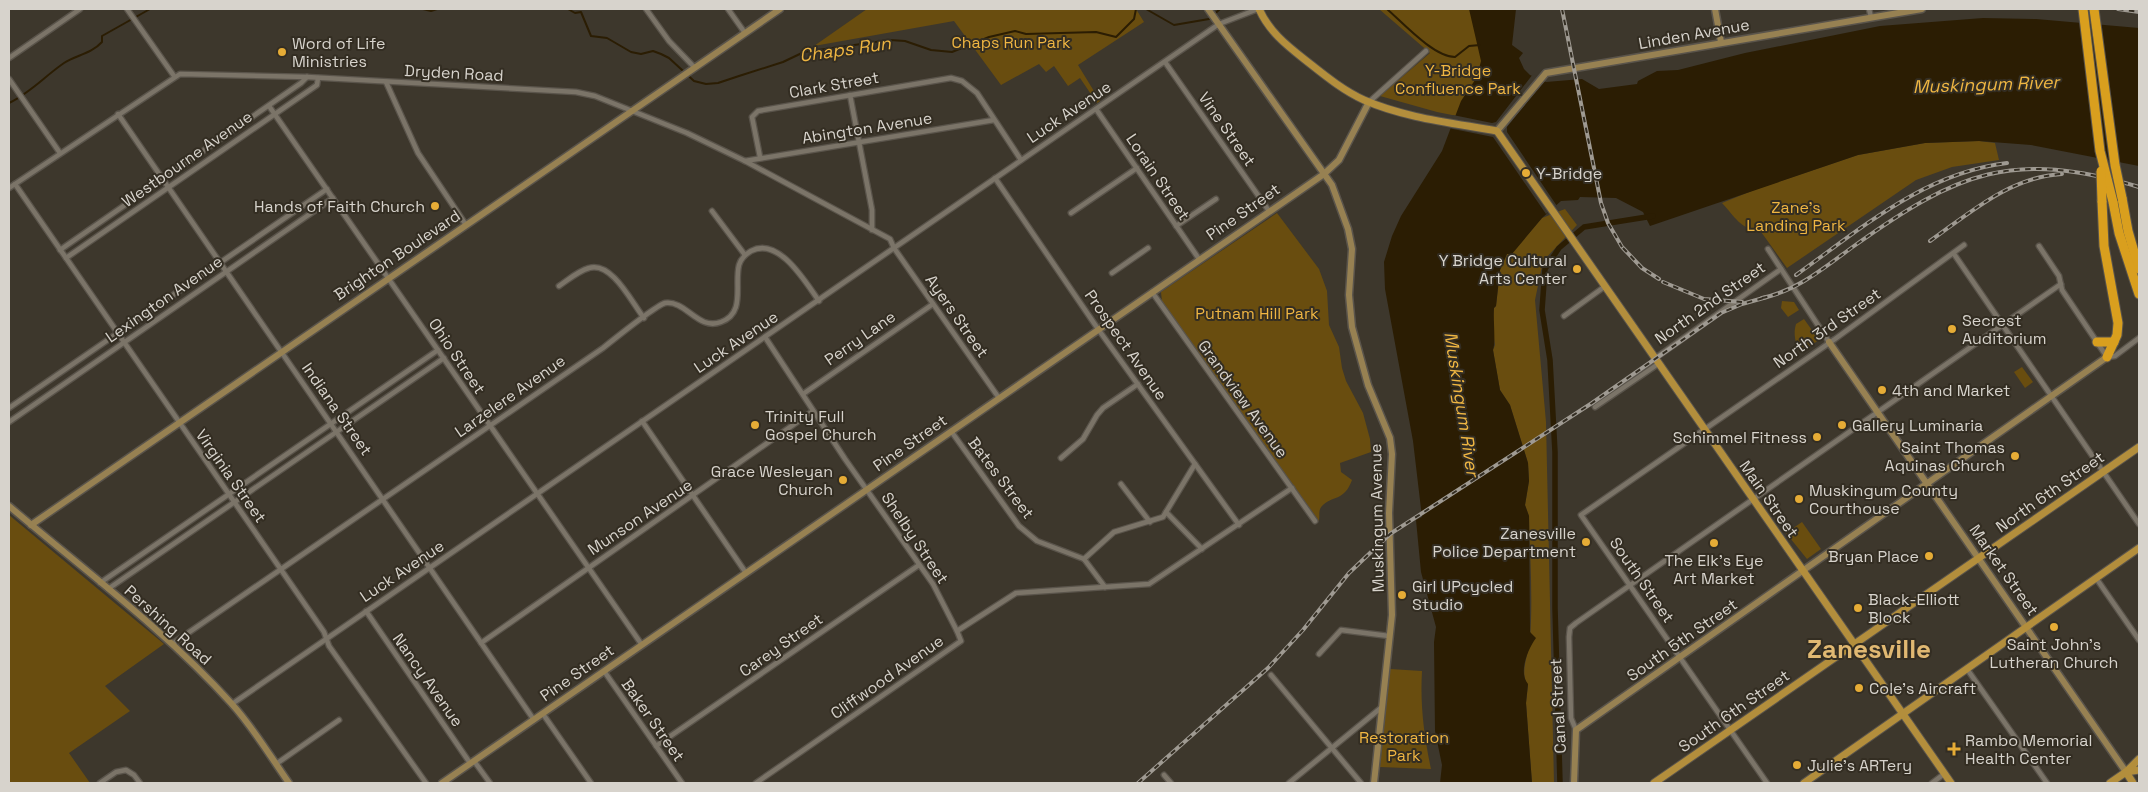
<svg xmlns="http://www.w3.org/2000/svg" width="2148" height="792" viewBox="0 0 2148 792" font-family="'Space Grotesk',sans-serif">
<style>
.park{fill:#694d0f}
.water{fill:#2b1d03}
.pier{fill:#3d372c}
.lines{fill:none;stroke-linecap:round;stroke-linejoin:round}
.stream{stroke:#2b1d03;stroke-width:2}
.canal{stroke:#2b1d03;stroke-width:5.5}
.street-casing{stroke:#5a544b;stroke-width:7}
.secondary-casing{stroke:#5a544b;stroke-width:9}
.primary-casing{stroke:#5a544b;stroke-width:9}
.highway-casing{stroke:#5a544b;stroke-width:11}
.street{stroke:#7b7468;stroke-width:4.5}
.secondary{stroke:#978152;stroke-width:6}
.primary{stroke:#b38e3c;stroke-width:7}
.highway{stroke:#d99f1e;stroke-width:9}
.rail-casing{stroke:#9f9a92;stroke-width:4}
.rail{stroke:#332d22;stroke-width:2;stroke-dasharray:5.5;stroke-linecap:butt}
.highway-bridge-casing{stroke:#5a544b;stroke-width:11;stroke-linecap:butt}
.highway-bridge{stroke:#d99f1e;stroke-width:9}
.poi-dot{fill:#e6ac36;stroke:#332d22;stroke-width:2}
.labels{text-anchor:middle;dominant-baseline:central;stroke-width:4;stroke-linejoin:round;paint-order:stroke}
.street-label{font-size:16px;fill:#d7d3cc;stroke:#332d22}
.park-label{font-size:16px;fill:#f0b642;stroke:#332d22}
.poi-label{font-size:16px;fill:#d7d3cc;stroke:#332d22;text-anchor:start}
.water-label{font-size:18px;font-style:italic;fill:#efb642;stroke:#332d22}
.town-label{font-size:26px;font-weight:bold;fill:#e0b872;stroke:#332d22}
</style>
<rect width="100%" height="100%" fill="#3d372c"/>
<g class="park">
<path d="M867 9H1136L1144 22 1078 65 1100 101 1097 103 1080 78 1068 86 1054 66 1046 72 1039 64 1001 85 954 21 814 46Z"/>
<path d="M1379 9H1497L1492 123 1437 112 1380 96 1430 53Z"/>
<path d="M1979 141 1995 143 1999 160 1952 167 1916 180 1787 268 1759 229C1743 233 1731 212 1722 203L1754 190 1858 155 1925 143Z"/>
<path d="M1565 209 1577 225 1543 261 1535 300 1546 422 1554 783H1532L1526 703 1528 685C1519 673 1529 653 1530 640 1533 599 1530 557 1529 516L1525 505 1529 481 1528 463 1510 405 1500 390 1493 350 1495 345 1492 325 1494 308 1496 306 1500 270 1507 254 1512 253 1542 218Z"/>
<path d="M1277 213 1319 269 1327 291 1329 325 1339 347 1342 368 1346 381 1363 413 1370 439 1371 452 1340 463 1341 472 1352 480C1344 502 1332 495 1322 506 1318 510 1320 515 1319 521L1162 302 1161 292Z"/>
<path d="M1782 301 1794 302 1799 310 1788 317 1781 308Z"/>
<path d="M1804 319 1819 340 1801 352C1795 345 1793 333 1796 324Z"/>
<path d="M2022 367 2033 382 2025 388 2014 372Z"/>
<path d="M9 515 164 644 105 686 130 711 69 753 90 783H9Z"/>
<path d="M1802 522 1821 549 1807 559 1786 533Z"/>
<path d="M1390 669 1422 671C1420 705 1424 736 1431 769L1380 767Z"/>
</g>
<path class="water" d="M1469 9H1516L1512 45 1523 53 1519 58 1524 69 1530 75 1546 82 1582 79 1599 89 1637 84 1638 81 1657 71 1678 70 1745 53 1880 26 1983 18 2036 19 2139 28V166L2031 145 1979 141 1925 143 1858 155 1650 226 1643 212 1616 198 1580 197 1578 200 1561 201 1542 218 1512 254H1507L1500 270 1496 306 1494 308C1493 319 1496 342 1493 350L1500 390 1510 405 1528 463 1529 481 1525 505 1529 516 1530 632 1536 638C1528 649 1518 672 1528 684L1526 703 1532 783H1440L1442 765 1435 731 1434 642 1436 627 1421 572 1416 520 1422 517 1413 441 1385 289 1384 262 1392 236 1401 216 1442 151 1461 101 1477 77 1481 61Z"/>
<path class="pier" d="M1533 74 1545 80 1507 127V132L1557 206 1546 214 1493 137 1448 128 1453 115 1492 123 1496 122Z"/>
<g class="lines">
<g class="stream">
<path d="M423 9 431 11 437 9"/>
<path d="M568 9 575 13 581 12 591 36 607 38 631 52 641 54 653 51 661 54 669 58 694 81 706 84 718 83 739 76 783 62 804 52 890 40 905 41 931 50 952 52 989 37 1015 31 1026 34 1096 32 1116 37 1134 19 1136 9"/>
<path d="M1146 9 1174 25 1209 19 1220 9"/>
<path d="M1387 9C1404 24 1434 57 1455 57L1469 46 1480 45"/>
<path d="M9 103C30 93 45 76 64 63 76 55 91 54 102 42V36L150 9"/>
</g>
<path class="canal" d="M1560 783 1555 608V452L1550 360 1542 310 1545 269 1559 248 1584 227 1653 216"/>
<defs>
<g id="street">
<path d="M127 9 174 76"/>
<path d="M646 9 669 41 695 68"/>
<path d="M728 9 745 33"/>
<path d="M1869 9 1871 17"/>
<path d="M9 58 80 9"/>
<path d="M1165 62 1269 211"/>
<path d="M9 79 60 153"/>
<path d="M386 82 418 153 466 225"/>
<path d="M850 95 872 210V230"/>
<path d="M1369 102 1426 51"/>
<path d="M269 106 642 645"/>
<path d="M1096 109 1199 259"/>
<path d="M118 114 534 720"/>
<path d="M760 157 752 117 758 111 951 78 962 81 977 93 1021 160"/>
<path d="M745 161 994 120"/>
<path d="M995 178 1098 329 1239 525"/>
<path d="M15 184 324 632 329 646 426 783"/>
<path d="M9 188 180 74 307 77 576 92 595 96 687 133 745 161 890 239 894 248 999 398"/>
<path d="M712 211 745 255"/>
<path d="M1071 213 1137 168"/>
<path d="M1176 226 1216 199"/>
<path d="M2039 246 2059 276 2062 290 2107 357 2115 356 2139 338"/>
<path d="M1768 249 1829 342"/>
<path d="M60 250 301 83 307 77"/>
<path d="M1954 254 2139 524"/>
<path d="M66 258 317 85 318 78"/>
<path d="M1112 273 1148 248"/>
<path d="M559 286C568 280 578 271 589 268 612 261 632 303 644 318"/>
<path d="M1152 292 1315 521"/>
<path d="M1564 316 1604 287"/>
<path d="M765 337 845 459 933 584 957 631"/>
<path d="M1654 359 1781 269"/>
<path d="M803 394 933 304"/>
<path d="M1595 407 1658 364"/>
<path d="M9 408 327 189"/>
<path d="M642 421 746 573"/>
<path d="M9 422 333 198"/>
<path d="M951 431 1019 526 1037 541 1084 559 1105 587"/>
<path d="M1061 458 1083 439 1097 415 1103 408 1138 384"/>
<path d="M1121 484 1150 522"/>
<path d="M1166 512 1202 549"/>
<path d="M1084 559 1114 532 1163 517 1195 464"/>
<path d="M2096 578 2139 640"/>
<path d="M100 583 438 350"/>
<path d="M108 589 444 358"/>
<path d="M366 611 470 763"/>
<path d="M481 643 813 411"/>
<path d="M172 644 603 348C613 340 657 305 665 303 686 300 698 331 721 322 746 313 734 285 739 265 741 258 746 254 751 251 779 236 806 283 819 301"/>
<path d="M1319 654 1341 630 1389 636"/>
<path d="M1967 669 2047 783"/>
<path d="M604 671 682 783"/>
<path d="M1271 675 1361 783"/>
<path d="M232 704 1219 24 1258 9"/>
<path d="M543 714 591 783"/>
<path d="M1576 730 1571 718 1569 637 1570 628 1576 623 2061 284"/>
<path d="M656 746 919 565"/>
<path d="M474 761 490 783"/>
<path d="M276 764 339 720"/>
<path d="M1164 775 1171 783"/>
<path d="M100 783 116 772 126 770 134 775 140 783"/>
<path d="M756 783 961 641 957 631 1016 593 1149 584 1292 488"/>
<path d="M1289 783 1382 707"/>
<path d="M1767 783 1581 515 1835 339 1964 245"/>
<path d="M1932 783 1944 774"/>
</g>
<g id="secondary">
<path d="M1208 9 1332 185 1348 229 1352 249 1349 295 1352 327 1368 385 1390 438 1392 454 1389 513 1392 615 1374 783"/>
<path d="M1715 9 1721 42"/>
<path d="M1497 131 1546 73 1922 9"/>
<path d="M1829 342 2126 772"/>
<path d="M9 506C84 570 165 630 231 703 253 727 270 756 289 783"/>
<path d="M31 525 780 9"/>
<path d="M442 783 1324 174 1339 160 1369 102"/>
<path d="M1574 783 1576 730 2107 357"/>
</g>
<g id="primary">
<path d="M1259 9C1269 31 1285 44 1304 59 1323 74 1342 90 1364 100 1405 118 1453 123 1497 131L1951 783"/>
<path d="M2126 772 2139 770"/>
<path d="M2126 772 2133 783"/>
<path d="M1654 783 2139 447"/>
<path d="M1804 783 2139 548"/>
<path d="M2110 783 2126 772 2139 759"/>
</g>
<g id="highway">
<path d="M2122 198 2128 231 2139 269"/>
<path d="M2102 201 2104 246 2118 323 2117 335 2107 357"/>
<path d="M2113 202 2119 233 2139 294"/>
<path d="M2097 342H2114"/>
</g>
</defs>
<use href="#street" class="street-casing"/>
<use href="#secondary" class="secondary-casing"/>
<use href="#primary" class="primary-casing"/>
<use href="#highway" class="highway-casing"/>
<use href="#street" class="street"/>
<use href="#secondary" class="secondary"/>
<use href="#primary" class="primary"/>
<use href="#highway" class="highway"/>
<defs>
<g id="rail">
<path d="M1562 9 1601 203 1608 223 1622 247"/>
<path d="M2118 9 2139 12"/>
<path d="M1930 241C1971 212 2010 177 2062 174"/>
<path d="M1623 248 1642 268 1659 279"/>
<path d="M1796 275C1862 228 1924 173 2007 163"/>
<path d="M1663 282 1704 299 1742 302"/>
<path d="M1762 298C1797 291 1825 267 1854 246 1958 172 2012 149 2139 187"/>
<path d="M1138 783 1268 668 1303 630 1349 573 1390 534 1592 403 1721 313 1742 304 1767 297"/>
</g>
</defs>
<use href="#rail" class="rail-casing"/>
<use href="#rail" class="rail"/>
<defs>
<g id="highway-bridge">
<path d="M2083 9 2100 151 2113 202"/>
<path d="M2094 9 2115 165 2122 198"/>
<path d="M2101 171 2102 201"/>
</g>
</defs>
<use href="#highway-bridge" class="highway-bridge-casing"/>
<use href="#highway-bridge" class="highway-bridge"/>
</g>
<g class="poi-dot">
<circle cx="282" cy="52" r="5"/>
<circle cx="1526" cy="173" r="5"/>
<circle cx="435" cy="206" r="5"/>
<circle cx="1577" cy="269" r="5"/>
<circle cx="1952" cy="329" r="5"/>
<circle cx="1882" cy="390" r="5"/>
<circle cx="755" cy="425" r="5"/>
<circle cx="1842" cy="425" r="5"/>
<circle cx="1817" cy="437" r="5"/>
<circle cx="2015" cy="456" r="5"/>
<circle cx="843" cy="480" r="5"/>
<circle cx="1799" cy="499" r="5"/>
<circle cx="1586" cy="542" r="5"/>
<circle cx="1714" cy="543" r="5"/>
<circle cx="1929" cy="556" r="5"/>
<circle cx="1402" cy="595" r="5"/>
<circle cx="1858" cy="608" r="5"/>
<circle cx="2054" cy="627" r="5"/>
<circle cx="1859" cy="688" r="5"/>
<path d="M1951.5 741.5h5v5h5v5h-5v5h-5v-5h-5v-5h5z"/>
<circle cx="1797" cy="765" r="5"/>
</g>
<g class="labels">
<g class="street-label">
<text transform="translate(1694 34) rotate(-10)">Linden Avenue</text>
<text transform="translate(454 73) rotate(3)">Dryden Road</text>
<text transform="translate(834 85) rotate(-10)">Clark Street</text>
<text transform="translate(1069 112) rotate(-34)">Luck Avenue</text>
<text transform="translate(867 128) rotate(-9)">Abington Avenue</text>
<text transform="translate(1227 129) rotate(55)">Vine Street</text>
<text transform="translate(187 159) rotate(-35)">Westbourne Avenue</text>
<text transform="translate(1158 177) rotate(56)">Lorain Street</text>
<text transform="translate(1243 212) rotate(-35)">Pine Street</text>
<text transform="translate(397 255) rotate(-34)">Brighton Boulevard</text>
<text transform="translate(164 299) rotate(-35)">Lexington Avenue</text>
<text transform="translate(1710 303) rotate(-35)">North 2nd Street</text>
<text transform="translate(957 316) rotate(55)">Ayers Street</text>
<text transform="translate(1827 328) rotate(-35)">North 3rd Street</text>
<text transform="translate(860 338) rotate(-35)">Perry Lane</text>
<text transform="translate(736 342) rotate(-34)">Luck Avenue</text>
<text transform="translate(1126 345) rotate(55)">Prospect Avenue</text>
<text transform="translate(457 356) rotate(56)">Ohio Street</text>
<text transform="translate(510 396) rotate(-35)">Larzelere Avenue</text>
<text transform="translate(1243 399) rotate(54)">Grandview Avenue</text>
<text transform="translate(337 409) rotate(55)">Indiana Street</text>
<text transform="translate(910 443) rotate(-35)">Pine Street</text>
<text transform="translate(231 476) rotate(55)">Virginia Street</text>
<text transform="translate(1001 478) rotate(53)">Bates Street</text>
<text transform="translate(2050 492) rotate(-35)">North 6th Street</text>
<text transform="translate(1769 499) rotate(55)">Main Street</text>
<text transform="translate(640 517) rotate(-34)">Munson Avenue</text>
<text transform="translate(1377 518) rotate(-91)">Muskingum Avenue</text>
<text transform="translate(915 538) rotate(56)">Shelby Street</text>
<text transform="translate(2004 570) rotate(55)">Market Street</text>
<text transform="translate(402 571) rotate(-34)">Luck Avenue</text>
<text transform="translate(1642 580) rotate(55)">South Street</text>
<text transform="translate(168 625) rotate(42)">Pershing Road</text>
<text transform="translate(1682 640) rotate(-35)">South 5th Street</text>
<text transform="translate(781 645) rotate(-35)">Carey Street</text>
<text transform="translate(577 673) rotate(-35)">Pine Street</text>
<text transform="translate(887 677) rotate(-35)">Cliffwood Avenue</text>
<text transform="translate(428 680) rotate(55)">Nancy Avenue</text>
<text transform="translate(1558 706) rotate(-93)">Canal Street</text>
<text transform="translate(1734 711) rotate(-35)">South 6th Street</text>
<text transform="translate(653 720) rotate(55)">Baker Street</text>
</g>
<g class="park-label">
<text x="1011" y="42">Chaps Run Park</text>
<text x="1458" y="70">Y-Bridge<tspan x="1458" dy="18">Confluence Park</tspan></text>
<text x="1796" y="207">Zane's<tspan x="1796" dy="18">Landing Park</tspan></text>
<text x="1257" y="313">Putnam Hill Park</text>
<text x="1404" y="737">Restoration<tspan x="1404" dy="18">Park</tspan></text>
</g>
<g class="poi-label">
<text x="292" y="43">Word of Life<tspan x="292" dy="18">Ministries</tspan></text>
<text x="1536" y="173">Y-Bridge</text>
<text x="425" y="206" text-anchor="end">Hands of Faith Church</text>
<text x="1567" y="260" text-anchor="end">Y Bridge Cultural<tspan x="1567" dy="18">Arts Center</tspan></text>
<text x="1962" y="320">Secrest<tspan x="1962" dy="18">Auditorium</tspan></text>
<text x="1892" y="390">4th and Market</text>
<text x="765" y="416">Trinity Full<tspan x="765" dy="18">Gospel Church</tspan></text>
<text x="1852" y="425">Gallery Luminaria</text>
<text x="1807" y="437" text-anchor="end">Schimmel Fitness</text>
<text x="2005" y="447" text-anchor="end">Saint Thomas<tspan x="2005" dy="18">Aquinas Church</tspan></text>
<text x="833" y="471" text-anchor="end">Grace Wesleyan<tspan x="833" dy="18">Church</tspan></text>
<text x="1809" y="490">Muskingum County<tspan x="1809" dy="18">Courthouse</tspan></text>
<text x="1576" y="533" text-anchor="end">Zanesville<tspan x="1576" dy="18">Police Department</tspan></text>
<text x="1919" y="556" text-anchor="end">Bryan Place</text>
<text x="1714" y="560" text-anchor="middle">The Elk's Eye<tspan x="1714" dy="18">Art Market</tspan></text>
<text x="1412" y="586">Girl UPcycled<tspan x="1412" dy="18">Studio</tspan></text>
<text x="1868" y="599">Black-Elliott<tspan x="1868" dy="18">Block</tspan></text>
<text x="2054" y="644" text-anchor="middle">Saint John's<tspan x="2054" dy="18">Lutheran Church</tspan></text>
<text x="1869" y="688">Cole's Aircraft</text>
<text x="1965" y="740">Rambo Memorial<tspan x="1965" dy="18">Health Center</tspan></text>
<text x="1807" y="765">Julie's ARTery</text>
</g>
<g class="water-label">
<text transform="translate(845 49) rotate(-8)">Chaps Run</text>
<text transform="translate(1986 84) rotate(-2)">Muskingum River</text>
<text transform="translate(1462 404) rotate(81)">Muskingum River</text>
</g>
<g class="town-label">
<text x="1869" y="649">Zanesville</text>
</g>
</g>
<rect width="2148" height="792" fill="none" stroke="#d7d3cc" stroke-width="20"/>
</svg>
